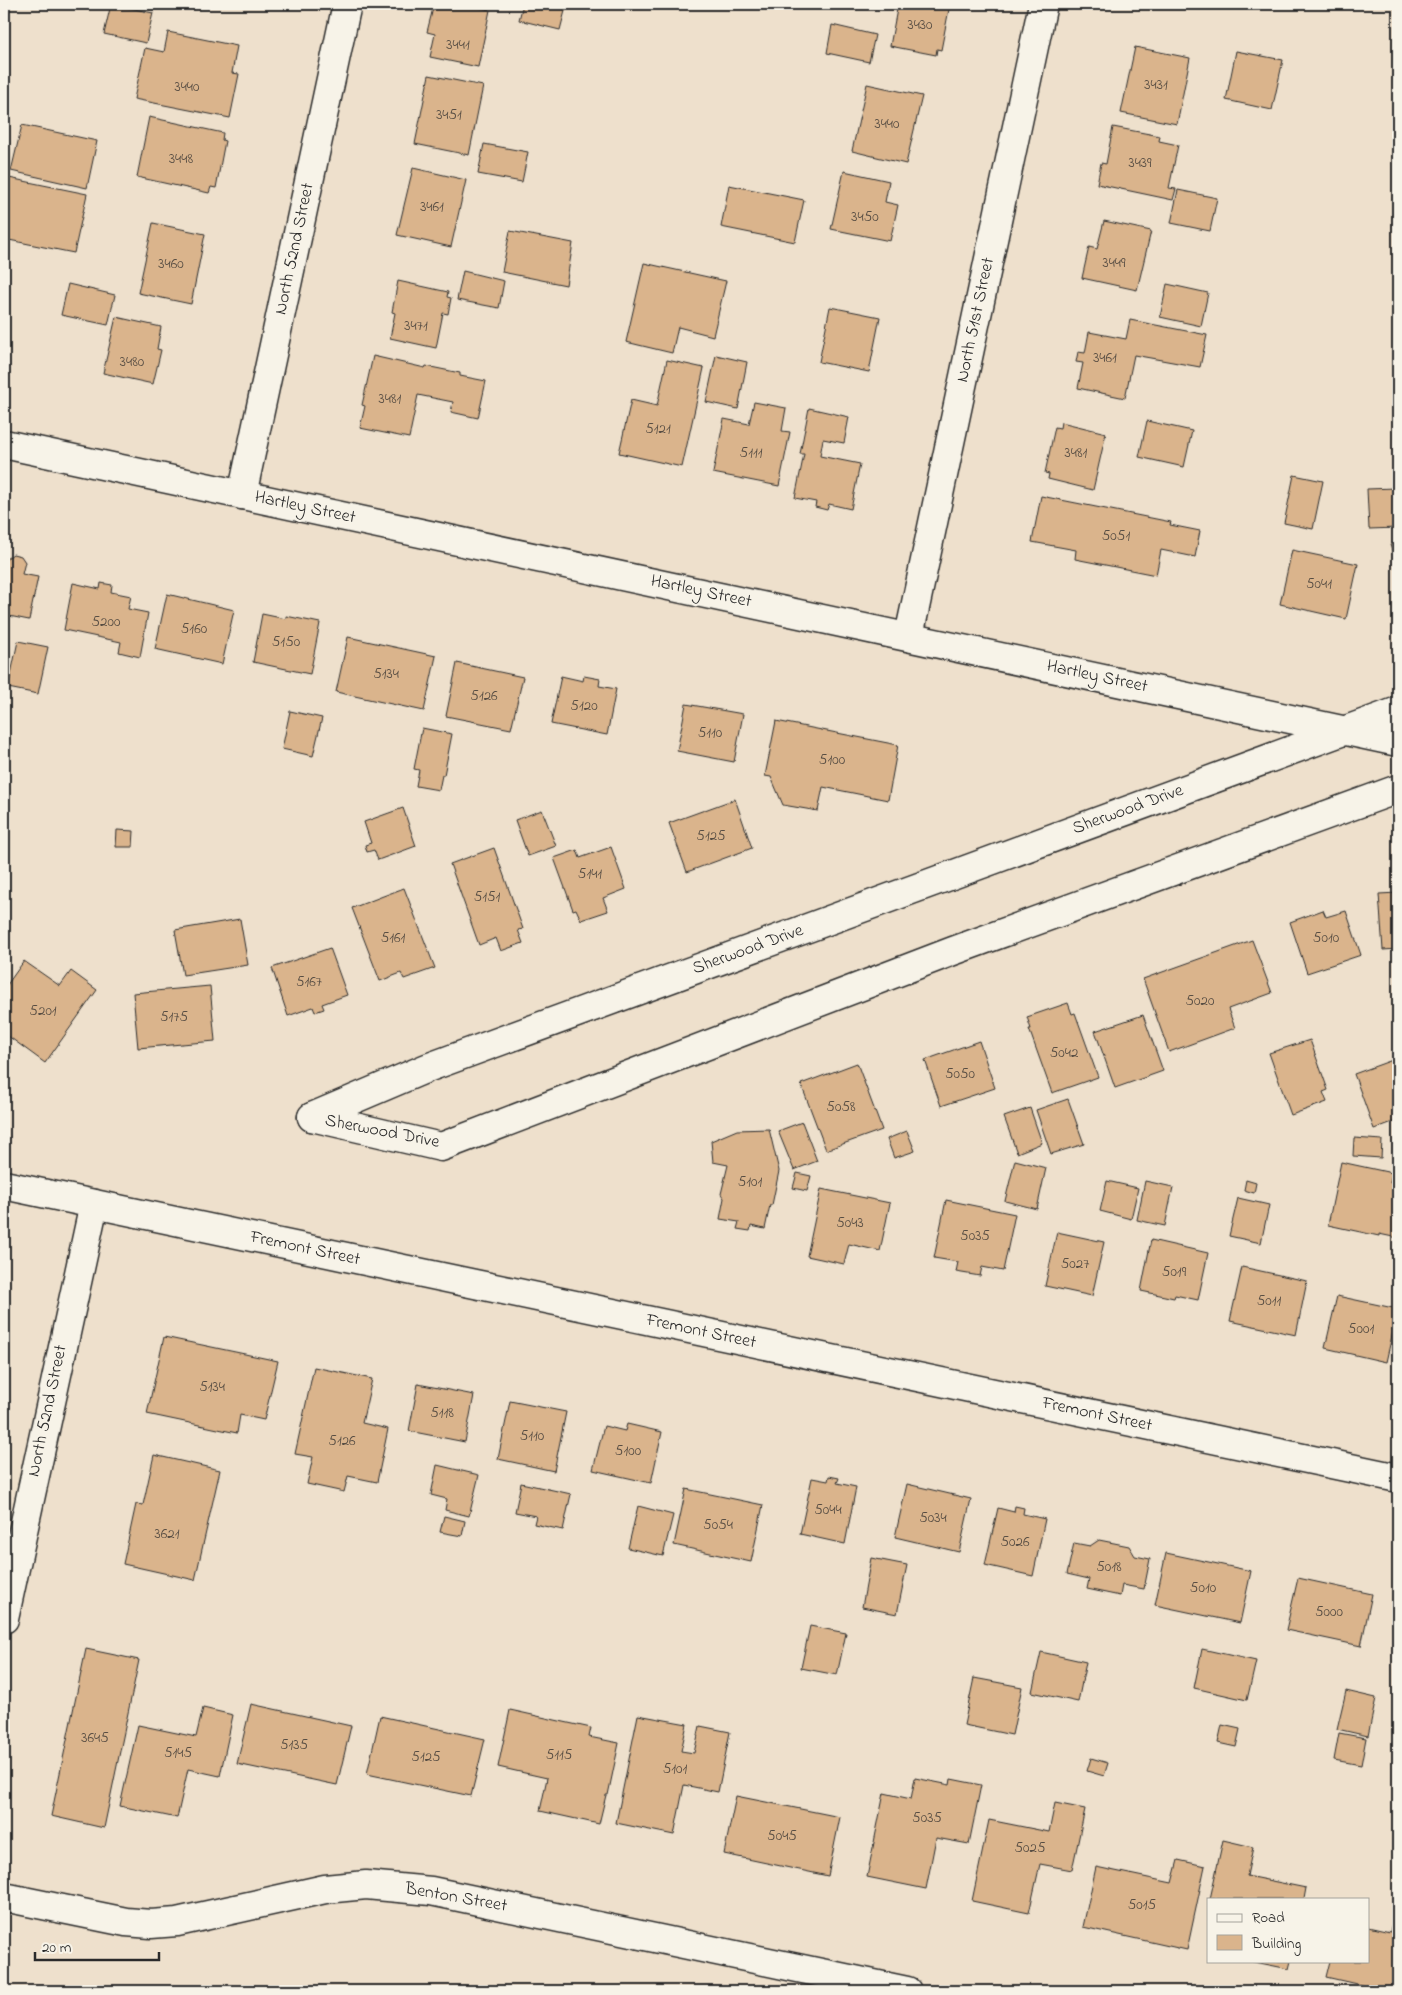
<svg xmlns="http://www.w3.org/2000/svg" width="1402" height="1995" viewBox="0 0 1402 1995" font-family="'Indie Flower',sans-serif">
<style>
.building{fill:#dab48c;stroke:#2b2b2b}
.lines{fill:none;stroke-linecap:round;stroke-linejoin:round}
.street-casing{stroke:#2b2b2b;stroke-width:31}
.secondary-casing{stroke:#2b2b2b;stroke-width:31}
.street{stroke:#f7f3e8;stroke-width:28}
.secondary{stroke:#f7f3e8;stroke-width:28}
.labels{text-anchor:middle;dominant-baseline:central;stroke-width:4;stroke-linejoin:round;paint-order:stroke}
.number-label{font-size:15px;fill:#574d43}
.street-label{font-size:18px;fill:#2b2b2b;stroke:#f7f3e8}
</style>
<rect width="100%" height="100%" fill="#eee0cc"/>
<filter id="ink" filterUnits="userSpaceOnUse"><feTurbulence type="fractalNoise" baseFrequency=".02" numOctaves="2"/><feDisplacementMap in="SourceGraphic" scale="10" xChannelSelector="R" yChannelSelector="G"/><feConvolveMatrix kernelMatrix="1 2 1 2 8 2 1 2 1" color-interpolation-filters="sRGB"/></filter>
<g filter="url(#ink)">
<g class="building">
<path d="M111 4 153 13 146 43 104 34Z"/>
<path d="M434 4H464L490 10 478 67 430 57 435 34 427 32Z"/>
<path d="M523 4H553L566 7 560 30 519 20Z"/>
<path d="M898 4H950L941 50 937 49 936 55 890 46Z"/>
<path d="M1166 4H1188L1187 8Z"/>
<path d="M832 25 875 35 869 62 827 53Z"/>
<path d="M168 32 237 46 232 73 239 74 230 118 134 99 145 48 164 52Z"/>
<path d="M1135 47 1190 58 1177 124 1121 113Z"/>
<path d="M1236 51 1283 60 1272 110 1226 100Z"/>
<path d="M429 75 483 86 469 155 415 144Z"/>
<path d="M867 84 922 96 906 164 852 151Z"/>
<path d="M149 117 223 133 222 140 225 141 216 188 211 187 209 193 137 177Z"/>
<path d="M22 125 97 141 87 188 11 171Z"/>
<path d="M1113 127 1160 136 1159 141 1178 145 1169 188 1176 189 1173 200 1097 184 1101 163 1106 164Z"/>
<path d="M484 144 528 152 522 182 478 174Z"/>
<path d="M413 168 466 180 451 247 397 235Z"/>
<path d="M844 171 889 181 885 202 898 205 890 241 831 229Z"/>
<path d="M9 178 87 194 74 253 4 239V202Z"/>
<path d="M729 185 804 200 795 242 721 227Z"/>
<path d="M1178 190 1217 198 1210 231 1171 223Z"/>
<path d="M1104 221 1151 231 1137 290 1082 278 1089 247 1097 249Z"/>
<path d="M153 223 205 234 191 304 138 293Z"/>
<path d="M510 231 573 243 566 285 502 272Z"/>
<path d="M644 263 726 281 713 336 678 327 672 353 626 342Z"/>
<path d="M463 271 504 281 499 308 457 300Z"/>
<path d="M398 281 448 292 447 297 451 298 448 314 443 313 436 348 390 338 395 313 392 312Z"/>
<path d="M68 284 115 295 108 325 61 315Z"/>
<path d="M1167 284 1208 293 1201 326 1160 317Z"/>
<path d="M830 307 880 317 869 372 819 362Z"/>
<path d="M116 317 161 327 157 349 161 350 153 384 103 373Z"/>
<path d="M1130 320 1207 335 1200 367 1134 355 1125 398 1078 388 1083 363 1076 362 1078 352 1085 353 1089 332 1126 339Z"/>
<path d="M716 355 747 362 738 409 706 402Z"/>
<path d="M373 356 425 368 426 366 460 373V376L486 381 478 418 451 412 453 402 418 395 409 438 360 428 365 406 362 405Z"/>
<path d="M667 360 704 368 682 467 619 453 631 400 657 406Z"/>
<path d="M754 402 786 408 782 431 790 432 779 486 713 473 724 419 749 424Z"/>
<path d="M809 408 849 417 844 443 823 439 820 456 860 464 851 509 829 504 827 510 815 507 816 502 795 498 804 454H800Z"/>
<path d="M1147 421 1192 431 1184 467 1139 457Z"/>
<path d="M1061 422 1106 433 1093 490 1048 479 1049 474 1045 473 1055 427 1060 428Z"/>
<path d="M1294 475 1323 481 1313 529 1284 523Z"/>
<path d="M1396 488 1398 528 1369 529 1367 489Z"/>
<path d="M1041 496 1171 522 1170 525 1200 531 1195 557 1161 550 1156 575 1075 559 1076 550 1032 542Z"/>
<path d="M1398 542V567L1390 545Z"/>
<path d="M1292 550 1358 564 1346 619 1280 604Z"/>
<path d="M13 554 21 556 25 562 22 574 38 577 29 620 4 615V568L6 559Z"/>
<path d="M73 583 100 589 101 583 112 585 111 592 131 596 128 609 148 613 140 657 119 652 121 642 64 630Z"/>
<path d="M167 594 234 610 222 664 155 649Z"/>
<path d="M262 614 286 619V616L320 623 310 674 253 662Z"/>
<path d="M348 637 436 656 424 711 336 692Z"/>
<path d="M18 641 48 647 38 694 8 688Z"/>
<path d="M457 663 523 677 511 729 446 716Z"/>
<path d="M561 676 583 681 584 676 600 679 599 686 616 689 607 735 551 724Z"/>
<path d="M686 704 743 714 734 762 677 751Z"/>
<path d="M290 711 322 718 313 756 282 749Z"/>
<path d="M776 721 898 745 888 800 823 787 818 811 783 805 771 777 765 776Z"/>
<path d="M422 728 452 734 444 775H442L439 790 416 786 419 770 414 769Z"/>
<path d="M735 799 752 848 687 872 669 823Z"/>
<path d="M403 808 416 846 378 860 374 850 367 852 365 845 371 843 364 822Z"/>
<path d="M542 810 556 846 528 856 515 820Z"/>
<path d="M117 830 134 831 133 847H116Z"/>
<path d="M611 847 626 889 603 898 608 911 581 920 576 909 573 910 554 858 577 850 580 858Z"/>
<path d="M494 848 523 929 518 930 523 943 501 951 496 938 479 945 450 864Z"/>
<path d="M404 888 435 968 404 979 401 973 380 981 352 908Z"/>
<path d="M1398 893V949L1383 950 1379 894Z"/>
<path d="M1323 910 1326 917 1346 911 1361 955 1307 973 1290 922Z"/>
<path d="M240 919 248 965 183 975 175 930Z"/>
<path d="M1252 940 1272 993 1228 1009 1235 1028 1169 1052 1143 979Z"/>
<path d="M330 948 347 995 322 1004 324 1009 315 1012 313 1007 288 1016 272 968Z"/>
<path d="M24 961 60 986 71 971 97 990 45 1063 4 1033V989Z"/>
<path d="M210 986 215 1041 138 1048 133 993Z"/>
<path d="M1068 1003 1072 1014 1075 1013 1098 1077 1052 1093 1029 1029H1031L1027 1017Z"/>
<path d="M1143 1015 1163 1071 1115 1088 1095 1031Z"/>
<path d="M1310 1040 1328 1090 1323 1092 1327 1102 1291 1115 1269 1053Z"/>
<path d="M979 1041 995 1088 941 1106 925 1060Z"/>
<path d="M1398 1058V1120L1374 1129 1354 1074Z"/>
<path d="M857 1063 882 1130 826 1150 801 1084Z"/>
<path d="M1068 1099 1084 1144 1051 1154 1036 1110Z"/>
<path d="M1030 1108 1042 1143 1017 1153 1004 1117Z"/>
<path d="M802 1122 817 1161 794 1170 778 1131Z"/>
<path d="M769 1129 779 1171 772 1205H770L765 1229 751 1226 750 1231 737 1229 739 1222 720 1219 724 1198 721 1194 728 1165 713 1162 711 1141 737 1130Z"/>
<path d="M907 1131 915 1151 894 1158 887 1139Z"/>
<path d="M1354 1138 1382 1140 1381 1158 1353 1156Z"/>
<path d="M1015 1160 1046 1168 1037 1209 1005 1201Z"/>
<path d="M1341 1162 1392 1173 1390 1183 1398 1185V1238L1379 1234V1236L1328 1225Z"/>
<path d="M797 1173 811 1176 807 1191 793 1188Z"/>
<path d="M1246 1180 1256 1183 1254 1193 1244 1190Z"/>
<path d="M1107 1181 1138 1188 1131 1219 1100 1211Z"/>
<path d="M1145 1181 1173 1187 1165 1226 1137 1220Z"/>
<path d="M821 1189 890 1203 880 1251 849 1244 844 1264 807 1256Z"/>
<path d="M1238 1198 1269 1205 1261 1243 1229 1236Z"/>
<path d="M946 1200 1015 1214 1003 1271 982 1267 980 1276 956 1272 958 1262 934 1258Z"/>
<path d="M1057 1232 1104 1242 1092 1296 1045 1286Z"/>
<path d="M1151 1240 1208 1253 1198 1300 1175 1295 1174 1298 1141 1291Z"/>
<path d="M1242 1267 1307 1281 1296 1335 1230 1321Z"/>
<path d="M1337 1296 1398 1309 1386 1362 1325 1348Z"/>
<path d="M164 1337 278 1361 264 1420 240 1415 237 1433 147 1414Z"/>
<path d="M314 1367 372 1379 362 1423 388 1429 377 1482 348 1476 344 1492 307 1484 313 1457 295 1454Z"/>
<path d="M418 1384 474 1395 465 1442 409 1431Z"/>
<path d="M510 1401 566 1412 554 1471 498 1459Z"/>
<path d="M627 1424 662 1432 651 1483 593 1470 604 1426 625 1431Z"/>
<path d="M154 1455 220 1470 195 1580 123 1564 136 1504 143 1505Z"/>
<path d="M437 1465 479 1475 469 1516 445 1510 447 1499 431 1495Z"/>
<path d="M829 1476 839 1478 837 1483 856 1487 845 1544 800 1534 812 1478 828 1481Z"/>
<path d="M521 1483 571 1494 563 1530 534 1524 536 1516 515 1512Z"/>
<path d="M907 1484 971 1499 959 1552 895 1537Z"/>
<path d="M686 1489 763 1505 751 1562 674 1545Z"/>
<path d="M638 1506 673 1515 663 1556 628 1548Z"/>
<path d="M1015 1506 1024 1508 1023 1514 1045 1519 1033 1576 985 1565 998 1508 1014 1512Z"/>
<path d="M444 1516 465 1521 462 1536 440 1532Z"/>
<path d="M1099 1540 1129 1546 1135 1556 1150 1559 1144 1589 1122 1585 1120 1596 1087 1589 1089 1579 1067 1574 1074 1543 1090 1546Z"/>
<path d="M1166 1553 1251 1571 1240 1623 1155 1605Z"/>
<path d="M871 1558 907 1565 897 1614 862 1607Z"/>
<path d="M1298 1578 1372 1594 1361 1646 1286 1630Z"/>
<path d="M810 1626 846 1633 837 1675 801 1668Z"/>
<path d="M86 1649 139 1660 104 1828 51 1816Z"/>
<path d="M1202 1649 1256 1661 1247 1700 1194 1688Z"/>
<path d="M1041 1652 1086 1662 1078 1702 1032 1692Z"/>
<path d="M974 1678 1022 1687 1012 1735 964 1725Z"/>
<path d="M1346 1691 1376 1698 1368 1736 1337 1729Z"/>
<path d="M251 1704 351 1726 337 1785 237 1764Z"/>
<path d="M203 1708 233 1715 220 1776 188 1769 177 1818 120 1806 138 1725 196 1737Z"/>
<path d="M510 1710 591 1728 589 1737 619 1743 608 1795H606L599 1824 540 1811 547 1778 498 1767Z"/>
<path d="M638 1715 687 1724 681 1751 694 1753 700 1726 730 1732 718 1792 684 1785 674 1835 616 1823Z"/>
<path d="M380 1716 485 1739 471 1796 367 1774Z"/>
<path d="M1222 1725 1240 1729 1236 1747 1218 1743Z"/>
<path d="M1339 1733 1366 1738 1361 1765 1334 1760Z"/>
<path d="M1091 1758 1108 1763 1104 1776 1087 1771Z"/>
<path d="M915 1778 950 1785 951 1779 981 1785 969 1844 936 1838 926 1889 867 1877 884 1793 911 1799Z"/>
<path d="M736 1796 840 1817 828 1876 724 1854Z"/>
<path d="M1055 1803 1085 1809 1072 1870 1040 1864 1029 1913 972 1901 989 1820 1049 1832Z"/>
<path d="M1223 1840 1253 1847 1247 1876 1306 1888 1304 1899H1210Z"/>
<path d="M1178 1860 1205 1866 1187 1950 1083 1927 1096 1867 1172 1883Z"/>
<path d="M1395 1909H1398V1991H1387L1326 1977 1330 1961H1368V1927L1390 1932Z"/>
<path d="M1250 1961H1291L1289 1969Z"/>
</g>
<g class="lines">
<defs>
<g id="street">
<path d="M4 444 1398 742"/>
<path d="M242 495 347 4"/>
<path d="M909 636 1043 4"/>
<path d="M312 1117 427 1068 1398 711"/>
<path d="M312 1117 441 1147 953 951 1398 789"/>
<path d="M4 1619 94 1204"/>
<path d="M4 1897 126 1922 151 1924 177 1922 325 1889 366 1885 431 1891 907 1991"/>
</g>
<path id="secondary" d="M4 1185 1398 1478"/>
</defs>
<use href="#street" class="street-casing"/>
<use href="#secondary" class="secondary-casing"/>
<use href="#street" class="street"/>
<use href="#secondary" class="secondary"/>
</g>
</g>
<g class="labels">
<g class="number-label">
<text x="920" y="25">3430</text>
<text x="458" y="45">3441</text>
<text x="1156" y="85">3431</text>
<text x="187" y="87">3440</text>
<text x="449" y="115">3451</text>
<text x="887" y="124">3440</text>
<text x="181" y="159">3448</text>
<text x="1140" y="163">3439</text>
<text x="432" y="207">3461</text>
<text x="865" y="217">3450</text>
<text x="1114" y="263">3449</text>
<text x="171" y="264">3460</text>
<text x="416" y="326">3471</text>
<text x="1105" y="358">3461</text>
<text x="132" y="362">3480</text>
<text x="390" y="399">3481</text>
<text x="658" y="429">5121</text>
<text x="751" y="453">5111</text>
<text x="1076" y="453">3481</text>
<text x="1116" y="536">5051</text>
<text x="1319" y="584">5041</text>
<text x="106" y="622">5200</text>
<text x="194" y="629">5160</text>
<text x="286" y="642">5150</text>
<text x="386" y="674">5134</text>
<text x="484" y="696">5126</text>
<text x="584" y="706">5120</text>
<text x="710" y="733">5110</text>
<text x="832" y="760">5100</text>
<text x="711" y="836">5125</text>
<text x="590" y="874">5141</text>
<text x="487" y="897">5151</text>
<text x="393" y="938">5161</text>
<text x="1326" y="938">5010</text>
<text x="309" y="982">5167</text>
<text x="1200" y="1001">5020</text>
<text x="43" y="1011">5201</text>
<text x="174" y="1017">5175</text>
<text x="1064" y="1053">5042</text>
<text x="960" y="1074">5050</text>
<text x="841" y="1107">5058</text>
<text x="750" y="1182">5101</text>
<text x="850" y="1223">5043</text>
<text x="975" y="1236">5035</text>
<text x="1075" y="1264">5027</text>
<text x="1174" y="1272">5019</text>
<text x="1269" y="1301">5011</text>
<text x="1361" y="1329">5001</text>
<text x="212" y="1387">5134</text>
<text x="442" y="1413">5118</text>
<text x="532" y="1436">5110</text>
<text x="342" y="1441">5126</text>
<text x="628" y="1451">5100</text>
<text x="828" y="1510">5044</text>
<text x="933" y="1518">5034</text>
<text x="718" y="1525">5054</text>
<text x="167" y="1534">3621</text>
<text x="1015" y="1542">5026</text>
<text x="1109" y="1567">5018</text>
<text x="1203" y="1588">5010</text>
<text x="1329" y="1612">5000</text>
<text x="95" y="1738">3645</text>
<text x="294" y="1745">5135</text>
<text x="178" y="1753">5145</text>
<text x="559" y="1755">5115</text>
<text x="426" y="1757">5125</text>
<text x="675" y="1769">5101</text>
<text x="927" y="1818">5035</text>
<text x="782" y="1836">5045</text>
<text x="1030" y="1848">5025</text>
<text x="1142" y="1905">5015</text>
</g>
<g class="street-label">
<text transform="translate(295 249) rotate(-78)">North 52nd Street</text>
<text transform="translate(976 320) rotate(-78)">North 51st Street</text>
<text transform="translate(305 508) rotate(12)">Hartley Street</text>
<text transform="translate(701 592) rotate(12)">Hartley Street</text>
<text transform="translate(1097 677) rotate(12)">Hartley Street</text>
<text transform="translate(1128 810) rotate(-20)">Sherwood Drive</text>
<text transform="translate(748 950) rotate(-20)">Sherwood Drive</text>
<text transform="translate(382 1132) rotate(11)">Sherwood Drive</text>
<text transform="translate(305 1249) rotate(12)">Fremont Street</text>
<text transform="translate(701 1332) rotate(12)">Fremont Street</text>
<text transform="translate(48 1411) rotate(-78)">North 52nd Street</text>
<text transform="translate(1097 1415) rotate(12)">Fremont Street</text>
<text transform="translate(456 1898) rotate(10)">Benton Street</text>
</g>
</g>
<rect width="1402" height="1995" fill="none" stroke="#f7f3e8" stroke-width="20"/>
<rect x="10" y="10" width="1382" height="1975" fill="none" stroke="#2b2b2b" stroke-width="2" filter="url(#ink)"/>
<rect x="1207" y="1898" width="162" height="65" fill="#f7f3e8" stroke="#a5a39c"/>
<rect x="1217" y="1914" width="25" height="8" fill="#f7f3e8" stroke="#a5a39c"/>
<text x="1252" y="1922" font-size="15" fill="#2b2b2b">Road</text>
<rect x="1217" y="1935" width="25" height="15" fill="#dab48c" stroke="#a5a39c"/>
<text x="1252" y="1948" font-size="15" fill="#2b2b2b">Building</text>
<path d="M35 1952v8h124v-8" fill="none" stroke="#2b2b2b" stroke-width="2.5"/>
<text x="42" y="1952" font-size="15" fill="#2b2b2b" stroke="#f7f3e8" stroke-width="4" paint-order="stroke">20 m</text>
</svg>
